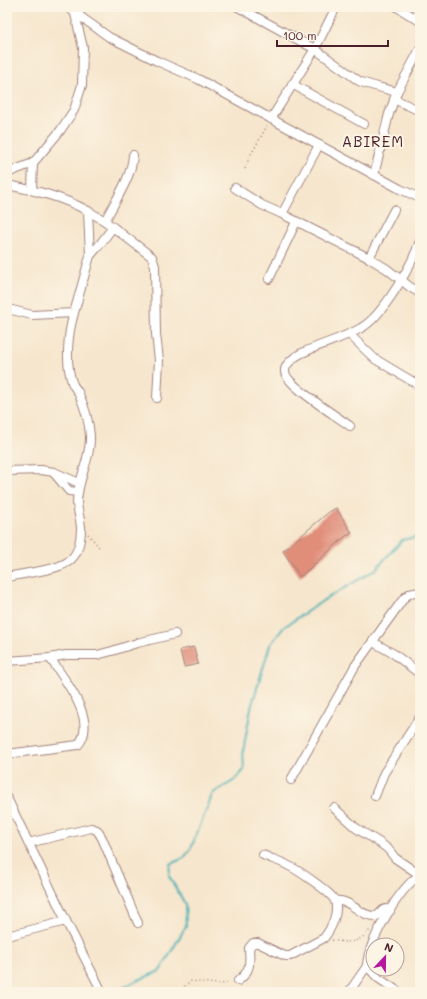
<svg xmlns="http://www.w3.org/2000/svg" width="427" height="999" viewBox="0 0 427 999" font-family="Mali,sans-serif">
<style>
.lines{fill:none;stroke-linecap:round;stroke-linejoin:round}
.stream{stroke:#3eafb5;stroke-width:2}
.building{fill:#e08d7a}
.minor-casing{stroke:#a0827c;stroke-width:10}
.path{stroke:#a0827c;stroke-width:1.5;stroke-dasharray:1 3;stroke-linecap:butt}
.minor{stroke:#fff;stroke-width:8}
.labels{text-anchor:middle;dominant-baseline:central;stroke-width:4;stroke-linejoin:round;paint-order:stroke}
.quarter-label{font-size:15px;letter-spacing:1px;fill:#4a1f2b;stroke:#fcf5e5}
</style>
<rect width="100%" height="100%" fill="#fcf5e5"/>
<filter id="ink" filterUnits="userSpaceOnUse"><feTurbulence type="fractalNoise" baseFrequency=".025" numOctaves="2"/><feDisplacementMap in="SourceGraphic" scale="8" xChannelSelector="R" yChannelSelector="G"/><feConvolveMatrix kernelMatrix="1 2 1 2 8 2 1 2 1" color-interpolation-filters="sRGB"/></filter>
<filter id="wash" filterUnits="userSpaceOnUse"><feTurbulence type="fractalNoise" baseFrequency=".012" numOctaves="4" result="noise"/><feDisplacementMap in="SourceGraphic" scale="16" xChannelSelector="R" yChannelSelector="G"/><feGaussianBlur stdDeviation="0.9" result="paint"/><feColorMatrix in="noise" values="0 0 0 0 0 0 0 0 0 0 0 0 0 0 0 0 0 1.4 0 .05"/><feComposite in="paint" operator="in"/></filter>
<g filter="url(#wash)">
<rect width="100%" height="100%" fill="#f6e6cd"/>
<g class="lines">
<path class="stream" d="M116 992 136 981 160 971 186 926 185 904 169 876 170 864 184 858 191 848 213 793 235 780 244 770 243 752 251 708 270 645 284 627 324 600 375 570 402 540 420 536"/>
</g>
<g id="blocks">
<g class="building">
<path d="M336 508 352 533 347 536V535L300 577 283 551 329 512Z"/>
<path d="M194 647 198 664 184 667 180 650Z"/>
</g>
</g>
</g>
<g filter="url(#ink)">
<use href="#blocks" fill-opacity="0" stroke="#a0827c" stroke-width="1"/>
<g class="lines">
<defs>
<g id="minor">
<path d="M67 7 109 37 157 61 198 79 400 189 420 198"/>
<path d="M238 7 315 49 359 81C371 86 384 88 397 92"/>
<path d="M397 7 420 21"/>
<path d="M292 84 364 124"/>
<path d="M394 99 420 111"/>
<path d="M271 119 315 49 336 7"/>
<path d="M7 173 33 163 60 131 74 110 82 85 83 48 75 14 84 7"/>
<path d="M374 175 389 114 397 92 420 49"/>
<path d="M7 185C37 191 60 196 88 211L90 256 74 313 32 315 8 309"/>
<path d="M235 188 262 205 282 214 369 258 387 269 410 287 420 293"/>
<path d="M32 190 33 163"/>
<path d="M88 211 105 221 152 257 155 266 156 334 159 360 157 398"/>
<path d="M282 214 319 145"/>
<path d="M105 221C115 201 132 177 133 155"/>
<path d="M90 256 101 243 113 227"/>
<path d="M369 258 394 210"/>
<path d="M269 279 296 222"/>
<path d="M349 334 375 359 420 386"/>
<path d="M350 426C338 417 286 385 285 372 284 365 294 357 300 354 320 344 342 339 361 328 383 316 412 265 420 241"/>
<path d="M7 471 41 470 54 472 79 483"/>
<path d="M54 473 69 491 78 492"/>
<path d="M7 577C18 575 29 573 40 571 68 566 80 560 81 529 81 520 77 510 77 501 78 479 91 458 90 436 89 420 85 407 78 392 76 389 73 386 72 382 65 362 68 333 74 313"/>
<path d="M373 642 394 654 420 674"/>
<path d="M7 661 50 658 66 655H97L112 651 137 643 175 634"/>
<path d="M7 754 78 745C99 721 64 679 50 658"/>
<path d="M291 780 355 666 404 598 409 594 420 592"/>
<path d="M375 796 384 773 420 717"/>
<path d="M7 798 66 921 102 992"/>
<path d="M334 808 356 828 380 843 388 849 395 858 420 875"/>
<path d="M28 843 91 828 97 830 102 838 138 923"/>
<path d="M335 901C352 899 359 917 377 916L383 910 386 909 390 911"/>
<path d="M7 936 66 921"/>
<path d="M238 981C251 971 250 963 249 948L253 943H258L285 956H290L324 938C331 929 339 913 335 901 332 893 298 870 289 866 281 861 271 859 263 855"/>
<path d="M349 992 367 966"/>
<path d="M399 992 378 978 367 966C368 942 399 888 420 875"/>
</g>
</defs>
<use href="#minor" class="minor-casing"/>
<g class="path">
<path d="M245 169 249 158 267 126"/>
<path d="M88 534 99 547"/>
<path d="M332 940C349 943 358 944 370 930"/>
<path d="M179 992 190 981 218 984 230 983"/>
</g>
<use href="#minor" class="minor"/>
</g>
</g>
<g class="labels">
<g class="quarter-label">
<text x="373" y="141">ABIREM</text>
</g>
</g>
<rect width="427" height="999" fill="none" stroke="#fcf5e5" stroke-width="24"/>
<g transform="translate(385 957) rotate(22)"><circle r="19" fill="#fcf5e5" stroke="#b59f9b"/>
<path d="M0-3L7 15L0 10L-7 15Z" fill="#b5179e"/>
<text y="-6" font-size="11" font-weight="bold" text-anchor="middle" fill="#4a1f2b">N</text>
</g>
<path d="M277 40v6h111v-6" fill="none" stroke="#4a1f2b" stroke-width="2"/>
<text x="283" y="40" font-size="12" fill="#4a1f2b" stroke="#fcf5e5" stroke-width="3" paint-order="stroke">100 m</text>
</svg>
